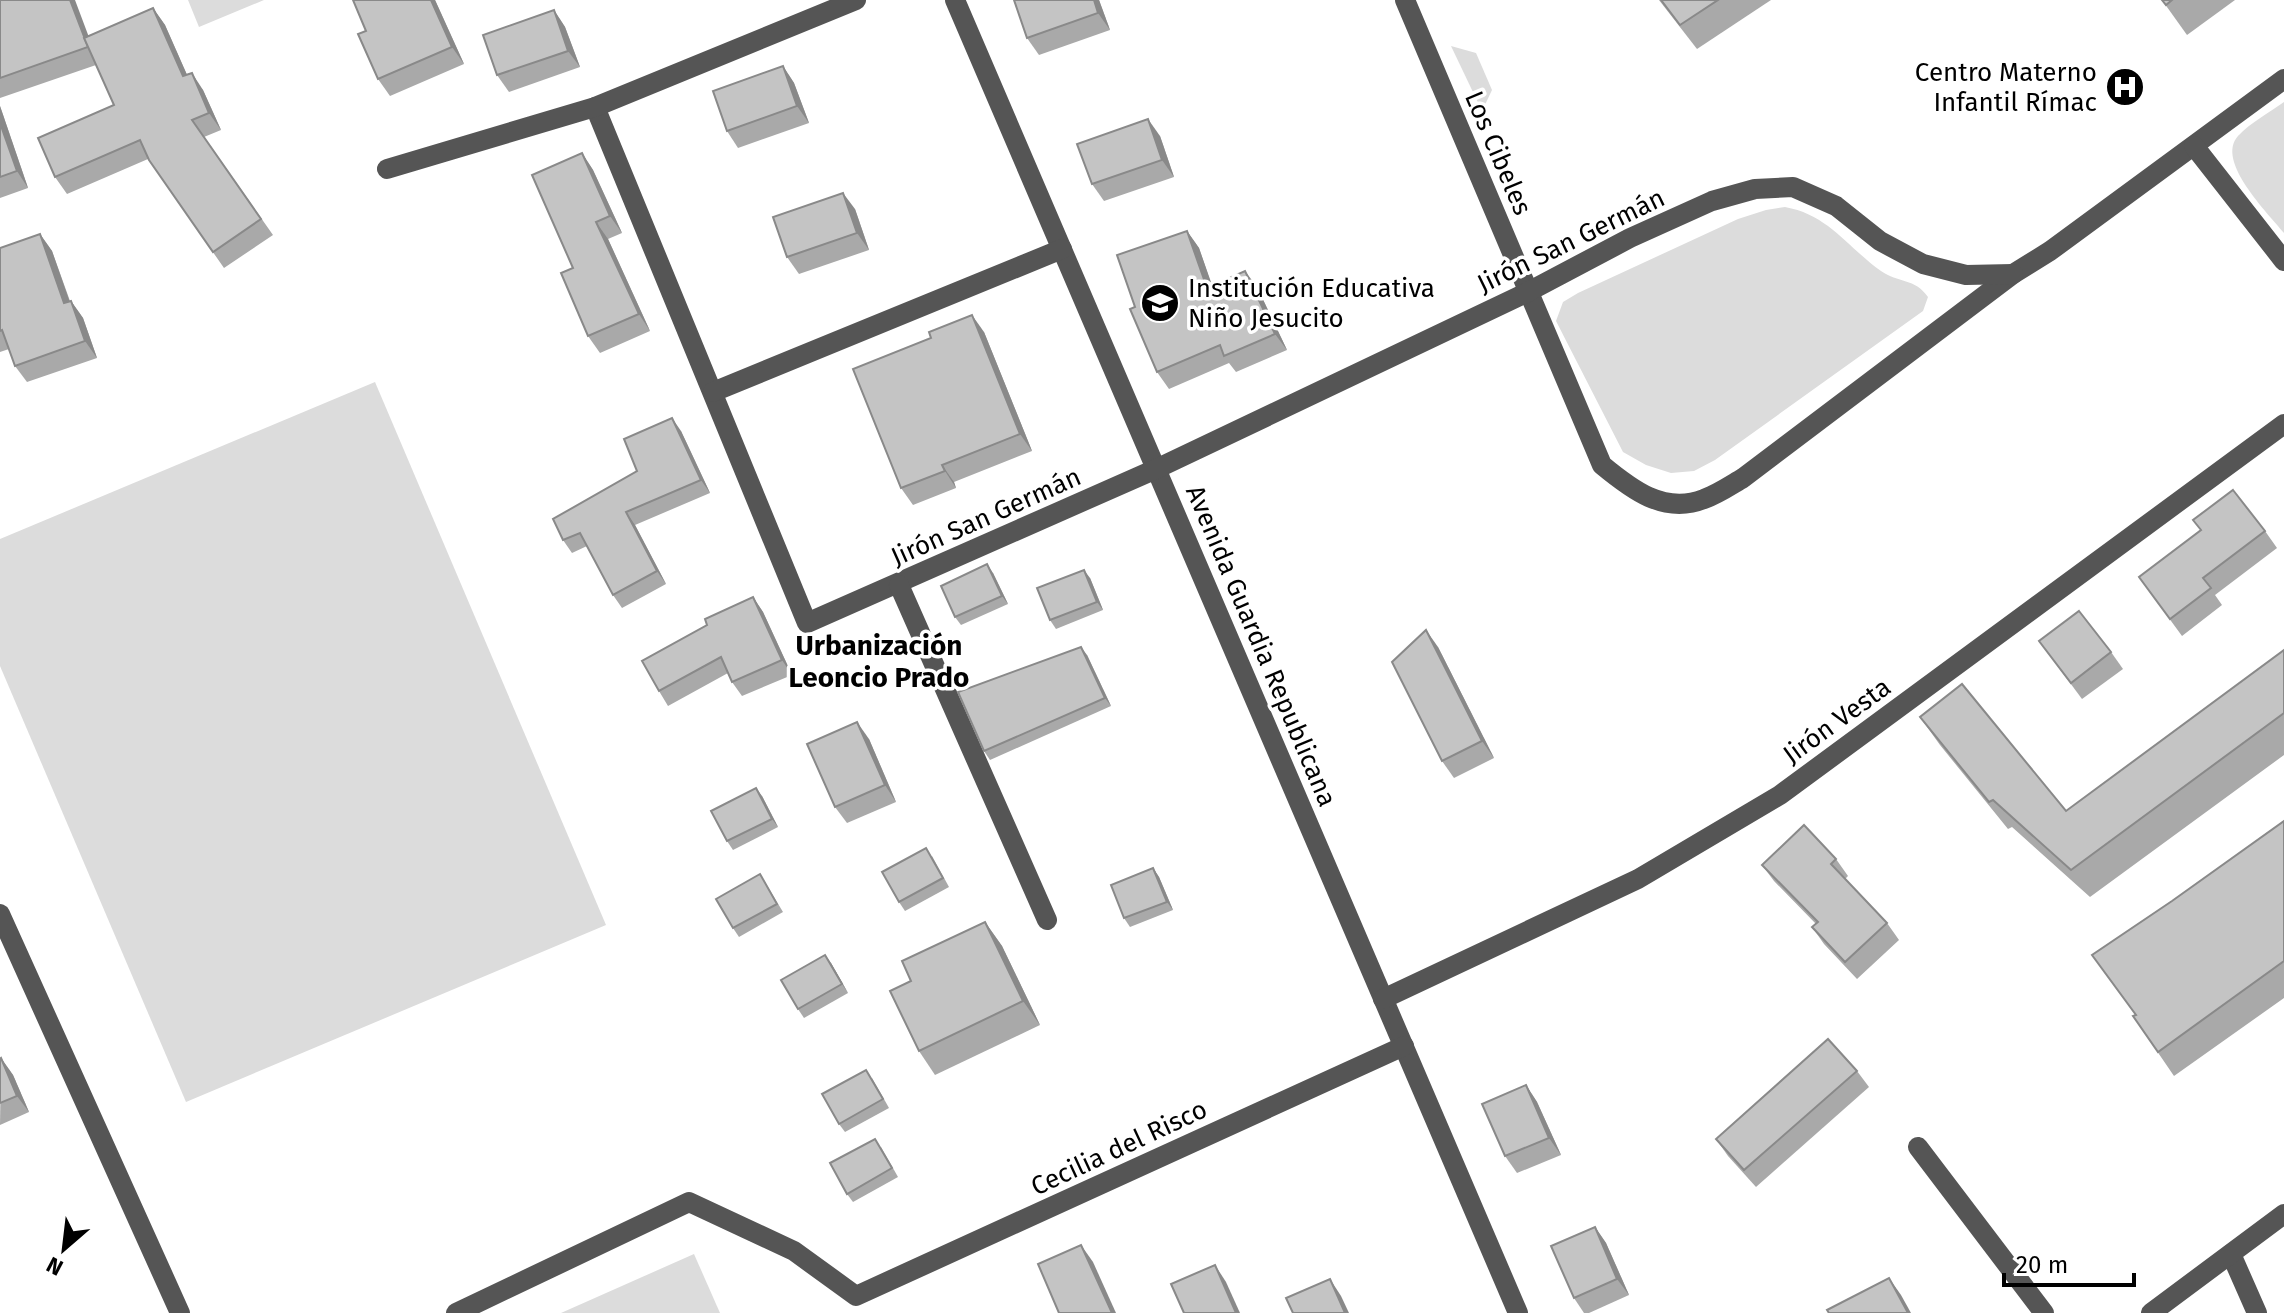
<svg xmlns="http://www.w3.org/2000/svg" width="2284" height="1313" viewBox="0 0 2284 1313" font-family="'Fira Sans',sans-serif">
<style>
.green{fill:#dcdcdc}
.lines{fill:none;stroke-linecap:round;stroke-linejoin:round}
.minor{stroke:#555;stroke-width:20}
.wall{fill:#a9a9a9}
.shaded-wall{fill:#898989}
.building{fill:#c4c4c4;stroke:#898989;stroke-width:2}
.labels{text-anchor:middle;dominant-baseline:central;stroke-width:7;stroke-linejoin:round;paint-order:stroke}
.poi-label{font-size:26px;fill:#000;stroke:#fff;text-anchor:end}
.street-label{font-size:26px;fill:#000;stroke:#fff}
.neighbourhood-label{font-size:28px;font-weight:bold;fill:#000;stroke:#fff}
</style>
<rect width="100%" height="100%" fill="#fff"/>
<g class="green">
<path d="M188 0H264L199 27Z"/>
<path d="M1451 46 1476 53 1492 90 1482 111Z"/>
<path d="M2284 102V233C2268 213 2215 161 2238 136 2250 123 2270 112 2284 102Z"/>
<path d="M1785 207C1829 215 1847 247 1881 271 1898 283 1915 278 1928 297L1923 311 1715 460 1694 471 1671 473 1646 465 1623 452 1556 321 1563 302 1578 293 1738 219 1766 210Z"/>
<path d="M375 382 606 925 186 1102 0 666V539Z"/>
<path d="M694 1254 720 1313H561Z"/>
</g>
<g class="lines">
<g class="minor">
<path d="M955 0 1518 1313"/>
<path d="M1405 0 1602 465C1631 489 1664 515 1704 499 1718 494 1731 485 1743 478L2013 274 2050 251 2284 79"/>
<path d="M595 107 807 623 1156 469 1528 292 1630 238 1712 201 1755 189 1793 187 1836 206 1880 241 1923 264 1966 275 2013 274"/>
<path d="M2194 146 2284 261"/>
<path d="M387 169 595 107 856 0"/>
<path d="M713 392 1062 249"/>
<path d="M899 585 1047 920"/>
<path d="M0 914 180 1313"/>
<path d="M1383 999 1638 879 1780 795 2284 424"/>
<path d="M1918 1147 2044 1313"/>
<path d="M2231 1254 2257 1313"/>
<path d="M456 1313 689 1202 794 1251 856 1296 1404 1046"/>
<path d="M2151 1313 2284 1214"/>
</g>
</g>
<g class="wall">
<path d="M0 0 89 36 153 8 165 25 187 75 203 90 221 130 204 137 273 235 224 268 148 159 67 194 55 177 114 105 96 65 0 98Z"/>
<path d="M353 0H435L464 64 390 96 378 79 366 31Z"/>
<path d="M1099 0 1110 30 1039 55 1027 38Z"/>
<path d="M1659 0H1771L1697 49Z"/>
<path d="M2162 0H2235L2187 35Z"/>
<path d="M554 10 565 27 580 67 509 92 497 75Z"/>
<path d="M783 66 794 83 809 123 738 148 727 131Z"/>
<path d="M0 106 28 188 0 198Z"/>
<path d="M1160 136 1174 177 1104 201 1092 184Z"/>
<path d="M582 153 593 170 622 233 608 239 650 331 600 353 588 336 573 268Z"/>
<path d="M855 209 869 250 799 274 787 257Z"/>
<path d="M1187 231 1199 248 1212 286 1257 287 1287 350 1236 372 1229 363 1169 389 1157 372 1135 307Z"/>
<path d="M40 234 52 251 70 301H71L83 318 97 358 27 382 15 366 9 349 0 352V248Z"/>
<path d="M984 332 1032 451 954 482 956 488 913 505 901 488Z"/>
<path d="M681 431 710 493 635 525 666 584 622 608 613 595 587 546 572 553 563 540Z"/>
<path d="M2265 531 2277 548 2215 595 2222 605 2182 636 2139 577Z"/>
<path d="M993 573 1008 604 961 625 955 617Z"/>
<path d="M1090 578 1103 610 1056 629 1050 620Z"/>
<path d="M753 597 763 612 792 675 742 696 732 682 728 673 668 706 659 691 707 625Z"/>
<path d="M2039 641 2111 652 2123 669 2082 699Z"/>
<path d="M1438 647 1494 758 1454 778 1442 761Z"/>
<path d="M2284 650V755L2090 897 2012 827 2008 829 1940 745 1920 717 2066 811Z"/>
<path d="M1087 655 1111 706 990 760 984 751Z"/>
<path d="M869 739 896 802 847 823 835 807Z"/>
<path d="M762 796 778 827 733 850 727 841Z"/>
<path d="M2284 821V998L2174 1076 2133 1016 2135 1015 2172 901Z"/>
<path d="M932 856 949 887 905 911 899 902Z"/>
<path d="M1836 859 1848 876 1845 879 1887 923 1899 940 1857 979 1824 944 1812 927 1816 924 1774 881 1762 865Z"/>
<path d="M1153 868 1159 877 1173 910 1130 927 1124 918Z"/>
<path d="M760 874 783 912 739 937 733 928Z"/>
<path d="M985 922 1002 946 1040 1025 935 1075 919 1051 911 981Z"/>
<path d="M831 963 848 993 804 1018 798 1009Z"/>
<path d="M1 1058 13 1075 29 1112 0 1125Z"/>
<path d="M1857 1071 1869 1087 1756 1187 1728 1156 1716 1139Z"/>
<path d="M872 1078 889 1108 845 1132 839 1124Z"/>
<path d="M1526 1085 1537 1102 1561 1155 1517 1173 1505 1156Z"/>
<path d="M881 1147 898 1177 853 1202 847 1194Z"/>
<path d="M1595 1227 1606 1243 1629 1295 1589 1313H1584L1574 1298Z"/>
</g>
<g class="shaded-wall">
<path d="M70 0H75L99 64 88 47Z"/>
<path d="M431 0H435L464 64 452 47Z"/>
<path d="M1094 0H1099L1110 30 1098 13Z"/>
<path d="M153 8 165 25 195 93 183 76Z"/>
<path d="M554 10 565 27 580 67 568 51Z"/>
<path d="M783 66 794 83 809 123 797 106Z"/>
<path d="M192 73 203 90 221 130 209 113Z"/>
<path d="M0 106 28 188 17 171 0 123Z"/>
<path d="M1148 119 1160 136 1174 177 1162 160Z"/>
<path d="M582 153 593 170 622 233 610 216Z"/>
<path d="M843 193 855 209 869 250 857 233Z"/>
<path d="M596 222 608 239 650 331 639 314Z"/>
<path d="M1187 231 1199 248 1219 305 1207 288Z"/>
<path d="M40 234 52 251 76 320 64 303Z"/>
<path d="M1245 271 1257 287 1287 350 1275 334Z"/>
<path d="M71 301 83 318 97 358 85 341Z"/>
<path d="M972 315 984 332 1032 451 1020 434Z"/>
<path d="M672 418 681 431 710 493 701 480Z"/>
<path d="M942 465 954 482 956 488 945 471Z"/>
<path d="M626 512 635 525 666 584 657 571Z"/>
<path d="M987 564 993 573 1008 604 1002 596Z"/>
<path d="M1084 570 1090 578 1103 610 1097 602Z"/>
<path d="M753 597 763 612 792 675 782 660Z"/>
<path d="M1426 630 1438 647 1494 758 1482 741Z"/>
<path d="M1081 647 1087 655 1111 706 1105 698Z"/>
<path d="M857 722 869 739 896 802 885 785Z"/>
<path d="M756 788 762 796 778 827 772 819Z"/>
<path d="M1153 868 1159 877 1173 910 1167 902Z"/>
<path d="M985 922 1002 946 1040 1025 1023 1001Z"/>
<path d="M825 955 831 963 848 993 842 984Z"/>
<path d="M1 1058 13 1075 29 1112 17 1096Z"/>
<path d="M1526 1085 1537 1102 1561 1155 1549 1138Z"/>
<path d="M1595 1227 1606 1243 1629 1295 1617 1279Z"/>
<path d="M1081 1245 1093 1262 1116 1313H1112Z"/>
<path d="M1215 1265 1226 1282 1240 1313H1236Z"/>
<path d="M1889 1278 1901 1295 1911 1313H1908Z"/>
<path d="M1330 1279 1341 1296 1349 1313H1345Z"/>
</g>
<g class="building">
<path d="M0 0H70L88 47 0 78Z"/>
<path d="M353 0H431L452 47 378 79 358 34 366 31Z"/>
<path d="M1014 0H1094L1098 13 1027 38Z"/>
<path d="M1661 0H1718L1680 25Z"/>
<path d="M2162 0H2172L2166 5Z"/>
<path d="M153 8 183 76 192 73 209 113 192 120 261 219 213 252 149 160 140 140 55 177 38 138 114 105 84 38Z"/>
<path d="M554 10 568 51 497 75 483 35Z"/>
<path d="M783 66 797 106 727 131 713 91Z"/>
<path d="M1148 119 1162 160 1092 184 1077 144Z"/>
<path d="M0 123 17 171 0 177Z"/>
<path d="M582 153 610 216 596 222 639 314 588 336 561 273 573 268 532 175Z"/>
<path d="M843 193 857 233 787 257 773 217Z"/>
<path d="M1187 231 1207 288 1245 271 1275 334 1224 356 1220 345 1157 372 1130 309 1135 307 1117 255Z"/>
<path d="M40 234 64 303 71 301 85 341 15 366 2 330 0 331V248Z"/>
<path d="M972 315 1020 434 942 465 945 471 901 488 853 369 931 338 929 332Z"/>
<path d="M672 418 701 480 626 512 657 571 613 595 580 533 563 540 553 519 637 471 624 439Z"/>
<path d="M2233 490 2265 531 2203 578 2211 588 2170 619 2139 577 2201 530 2193 520Z"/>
<path d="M987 564 1002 596 955 617 941 586Z"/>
<path d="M1084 570 1097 602 1050 620 1037 588Z"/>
<path d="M753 597 782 660 732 682 721 657 659 691 642 661 707 625 705 619Z"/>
<path d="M2079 611 2111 652 2071 683 2039 641Z"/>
<path d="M1426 630 1482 741 1442 761 1392 662Z"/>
<path d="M1081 647 1105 698 984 751 958 692Z"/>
<path d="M2284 650V713L2071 870 1993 800 1989 802 1920 717 1962 684 2066 811Z"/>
<path d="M857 722 885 785 835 807 807 744Z"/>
<path d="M756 788 772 819 727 841 711 811Z"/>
<path d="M2284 821V961L2158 1052 2133 1016 2136 1015 2092 955 2172 901Z"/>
<path d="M1804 825 1836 859 1831 864 1887 923 1845 962 1812 927 1818 922 1762 865Z"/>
<path d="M926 848 943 878 899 902 882 872Z"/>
<path d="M1153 868 1167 902 1124 918 1111 885Z"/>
<path d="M760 874 777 904 733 928 716 899Z"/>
<path d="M985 922 1023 1001 919 1051 890 991 911 981 902 961Z"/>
<path d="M825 955 842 984 798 1009 781 980Z"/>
<path d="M1828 1039 1857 1071 1744 1170 1716 1139Z"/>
<path d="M1 1058 17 1096 0 1103V1059Z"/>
<path d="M866 1070 883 1099 839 1124 822 1094Z"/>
<path d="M1526 1085 1549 1138 1505 1156 1482 1104Z"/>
<path d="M875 1139 892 1168 847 1194 830 1163Z"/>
<path d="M1595 1227 1617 1279 1574 1298 1551 1246Z"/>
<path d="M1081 1245 1112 1313H1059L1038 1264Z"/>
<path d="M1215 1265 1236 1313H1184L1171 1284Z"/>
<path d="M1889 1278 1908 1313H1829L1827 1310Z"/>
<path d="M1330 1279 1345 1313H1293L1286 1298Z"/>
</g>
<defs>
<symbol id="hospital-disc" viewBox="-11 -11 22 22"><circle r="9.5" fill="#000" stroke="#fff"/><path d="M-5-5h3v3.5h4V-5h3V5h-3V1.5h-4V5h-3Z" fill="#fff"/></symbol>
<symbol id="school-disc" viewBox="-11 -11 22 22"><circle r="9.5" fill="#000" stroke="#fff"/><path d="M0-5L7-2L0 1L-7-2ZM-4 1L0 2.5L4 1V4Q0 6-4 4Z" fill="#fff"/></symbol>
</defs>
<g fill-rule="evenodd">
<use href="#hospital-disc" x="2103" y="65" width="44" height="44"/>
<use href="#school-disc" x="1138" y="281" width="44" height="44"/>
</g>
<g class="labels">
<g class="poi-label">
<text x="2097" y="72">Centro Materno<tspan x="2097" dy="30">Infantil Rímac</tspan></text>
<text x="1188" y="288" text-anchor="start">Institución Educativa<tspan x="1188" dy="30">Niño Jesucito</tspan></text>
</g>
<g class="street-label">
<text transform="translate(1498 153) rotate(67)">Los Cibeles</text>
<text transform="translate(1571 241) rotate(-26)">Jirón San Germán</text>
<text transform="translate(986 517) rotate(-24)">Jirón San Germán</text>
<text transform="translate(1261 646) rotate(67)">Avenida Guardia Republicana</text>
<text transform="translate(1837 721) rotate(-36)">Jirón Vesta</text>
<text transform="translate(1119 1148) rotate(-25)">Cecilia del Risco</text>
</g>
<g class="neighbourhood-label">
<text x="879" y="645">Urbanización<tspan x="879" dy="32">Leoncio Prado</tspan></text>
</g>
</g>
<g transform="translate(64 1249) rotate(208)" stroke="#ffffff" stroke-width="6" paint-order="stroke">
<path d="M0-6L14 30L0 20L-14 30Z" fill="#000000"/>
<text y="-12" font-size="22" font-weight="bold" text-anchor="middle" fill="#000000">N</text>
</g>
<path d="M2004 1273v12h130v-12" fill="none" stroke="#000000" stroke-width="4"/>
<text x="2016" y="1273" font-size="24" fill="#000000" stroke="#ffffff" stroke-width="6" paint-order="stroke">20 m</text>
</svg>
